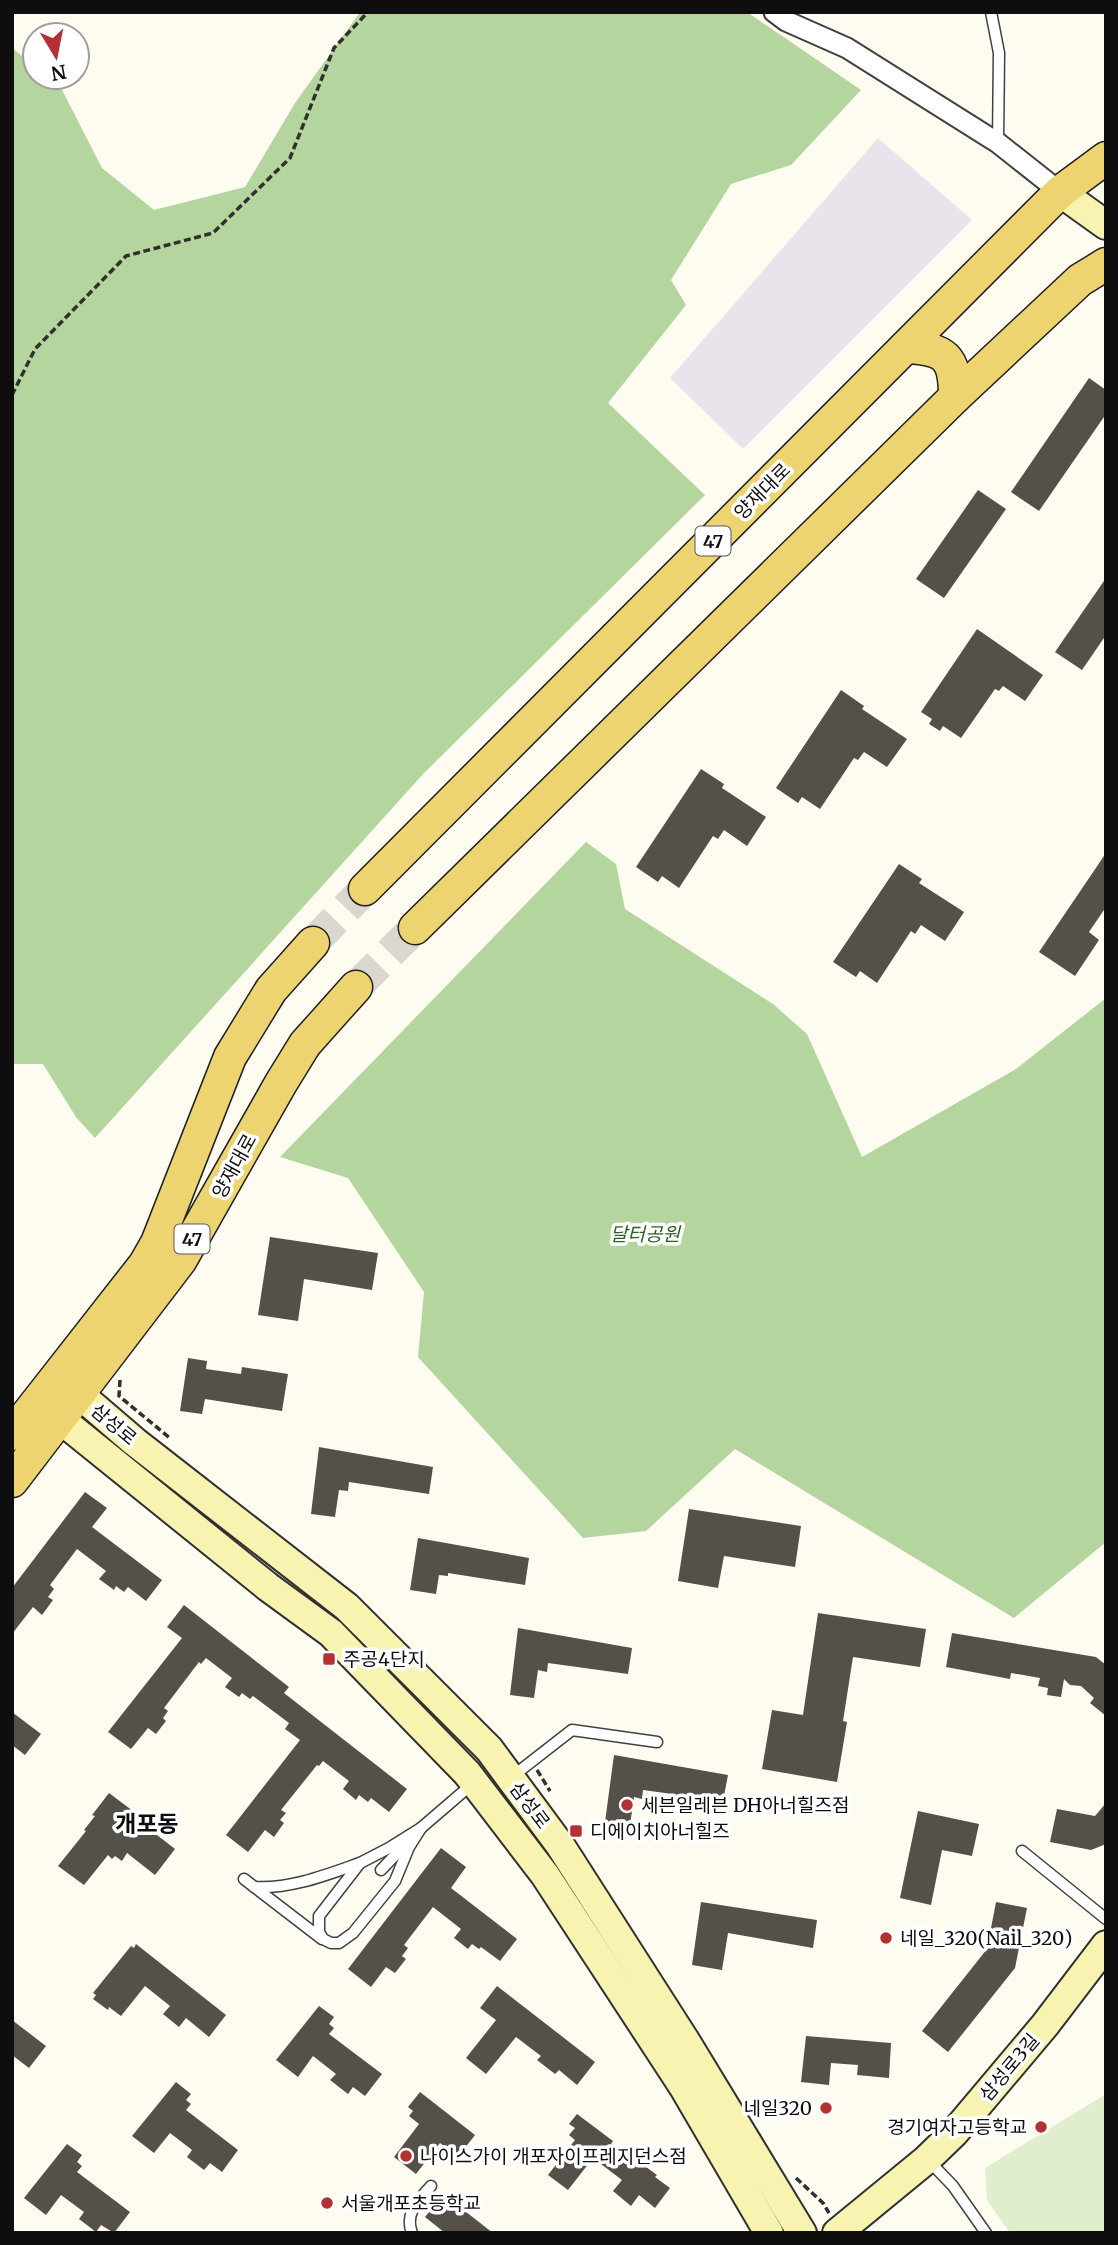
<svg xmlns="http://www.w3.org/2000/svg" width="1118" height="2245" viewBox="0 0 1118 2245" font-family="Merriweather,'Noto Sans KR',serif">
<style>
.industrial{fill:#ebe3ec}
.forest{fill:#b4d59d}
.pitch{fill:#e1eecd}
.building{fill:#56504b}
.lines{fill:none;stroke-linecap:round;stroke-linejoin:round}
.primary-tunnel{stroke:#dad8ce;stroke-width:32;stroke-dasharray:32 16;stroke-linecap:butt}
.lane-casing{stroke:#414141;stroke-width:13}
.street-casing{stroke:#414141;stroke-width:23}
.secondary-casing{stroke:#303030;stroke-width:32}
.primary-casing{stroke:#1f1f1f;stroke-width:35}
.path{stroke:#303030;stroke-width:3.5;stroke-dasharray:7 3.5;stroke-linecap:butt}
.lane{stroke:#fff;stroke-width:10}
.street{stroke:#fff;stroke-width:19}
.secondary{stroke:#f8f3b0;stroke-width:28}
.primary{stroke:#edd470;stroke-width:32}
.poi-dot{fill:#b33132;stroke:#fff;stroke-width:2.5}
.labels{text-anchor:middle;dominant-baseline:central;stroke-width:7;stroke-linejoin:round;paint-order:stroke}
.shield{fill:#fff;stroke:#565656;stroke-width:2}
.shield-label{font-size:18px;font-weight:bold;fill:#0e0e0e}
.street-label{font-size:19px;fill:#0e0e0e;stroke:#fff}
.park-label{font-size:19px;font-style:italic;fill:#2d6023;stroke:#fff}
.poi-label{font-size:19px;fill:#0e0e0e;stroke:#fff;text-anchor:start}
.quarter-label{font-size:23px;font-weight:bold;fill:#0e0e0e;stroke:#fff}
</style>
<rect width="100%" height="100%" fill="#fefcf0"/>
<path class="industrial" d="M878 138 972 220 743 449 670 378Z"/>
<g class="forest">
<path d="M360 12H747L861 90 791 165 731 184 671 280 686 305 608 403 705 495 424 773 95 1138 76 1117 43 1064H12V48L35 66V77H49L60 86 102 168 154 210 245 187 295 103Z"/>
<path d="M586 842 616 864 625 909 773 1004 807 1034 862 1157 1016 1069 1106 998V1542L1014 1618 735 1449 646 1531 583 1538 418 1357 424 1292 348 1178 280 1157Z"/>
</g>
<path class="pitch" d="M1106 2094V2233H1010L987 2200 985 2168Z"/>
<g class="building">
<path d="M1089 378 1106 390V414L1039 511 1011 492Z"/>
<path d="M978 490 1006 509 944 598 916 579Z"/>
<path d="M1106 578V635L1082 670 1055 652Z"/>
<path d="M977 629 1043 675 1025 701 1003 686 999 691 995 689 961 738 943 726 940 731 929 724 932 719 921 712Z"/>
<path d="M841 690 864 706 862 709 907 739 887 767 864 752 858 760 854 758 820 809 802 797 798 803 776 788Z"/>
<path d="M701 769 724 784 722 788 766 817 747 846 724 830 718 839 713 836 679 888 662 876 658 882 636 867Z"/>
<path d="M1106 853V907L1089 932 1099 940 1075 976 1039 952Z"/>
<path d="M899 864 922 879 919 883 964 912 945 941 921 925 915 934 911 931 877 983 860 971 856 977 833 962Z"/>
<path d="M270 1237 378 1253 372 1290 304 1279 298 1321 258 1315Z"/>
<path d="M188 1358 207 1361 206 1369 241 1374 242 1367 288 1374 282 1411 205 1399 202 1414 180 1411Z"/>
<path d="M319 1447 433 1467 429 1494 349 1482 348 1491 339 1490 335 1517 311 1514Z"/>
<path d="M85 1492 107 1508 92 1527 162 1580 146 1601 128 1587 124 1592 116 1586 114 1590 99 1579 106 1571 77 1549 50 1585 54 1589 48 1597 53 1600 42 1615 33 1607 12 1634V1588Z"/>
<path d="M689 1509 801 1526 795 1567 724 1556 718 1588 678 1581Z"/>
<path d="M418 1538 529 1558 525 1585 448 1573V1576L439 1575 436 1594 410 1590Z"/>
<path d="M184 1605 289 1687 284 1693 407 1789 389 1812 371 1798 368 1802 359 1795 356 1800 343 1789 349 1781 323 1761 319 1766 317 1765 281 1810 286 1813 280 1820 284 1823 274 1837 265 1830 248 1852 226 1835 300 1740 285 1729 289 1723 253 1696 250 1699 242 1693 239 1697 225 1687 232 1678 206 1658 201 1664 199 1662 164 1708 168 1711 163 1718 166 1721 156 1734 148 1728 131 1749 108 1732 182 1638 167 1627Z"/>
<path d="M818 1613 926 1629 920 1667 853 1657 843 1721 847 1722 837 1782 762 1769 772 1710 803 1715Z"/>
<path d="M518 1628 632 1648 628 1674 548 1663 547 1672 538 1670 534 1698 510 1695Z"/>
<path d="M952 1633 1096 1657 1106 1665V1716L1090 1703 1094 1698 1081 1686 1070 1685 1064 1679 1061 1697 1047 1695 1048 1688 1038 1686 1040 1678 1011 1673 1010 1679 946 1667Z"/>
<path d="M12 1712 41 1734 25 1755 12 1745Z"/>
<path d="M614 1755 728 1775 723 1801 643 1790 642 1799 634 1797 630 1825 605 1822Z"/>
<path d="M109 1793 133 1811 130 1814 175 1849 155 1875 127 1853 122 1861 115 1856 112 1859 108 1855 84 1885 58 1866 86 1831 84 1830 95 1816 92 1815Z"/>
<path d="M1106 1803V1844L1091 1850 1050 1842 1057 1809 1095 1816Z"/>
<path d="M918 1811 979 1824 972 1856 942 1850 931 1905 900 1898Z"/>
<path d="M441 1848 466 1867 451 1888 517 1939 500 1961 481 1947 479 1949 472 1944 468 1949 454 1938 461 1929 433 1907 404 1945 408 1948 402 1956 406 1959 395 1973 386 1967 371 1987 348 1969Z"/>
<path d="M701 1902 817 1920 813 1948 728 1933 722 1970 692 1965Z"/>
<path d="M996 1902 1027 1908 1015 1968 948 2052 922 2031 987 1949Z"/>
<path d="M136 1944 226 2015 209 2037 186 2018 179 2027 163 2014 170 2006 145 1986 121 2016 109 2007 108 2010 93 1999 96 1995 93 1993 131 1946 134 1948Z"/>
<path d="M497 1986 595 2062 577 2085 559 2070 555 2074 537 2060 541 2056 516 2037 486 2074 466 2058 496 2020 480 2008Z"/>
<path d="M319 2006 334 2017 329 2024 334 2028 329 2034 382 2074 365 2096 353 2087 348 2094 330 2080 336 2074 313 2056 298 2077 276 2060Z"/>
<path d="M12 2020 46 2046 29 2068 12 2055Z"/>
<path d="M806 2036 891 2043 889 2078 857 2075 858 2065 831 2063 829 2085 801 2082Z"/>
<path d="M176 2082 191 2094 186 2100 191 2104 186 2110 238 2150 222 2172 210 2163 204 2170 187 2157 192 2150 170 2133 154 2153 132 2136Z"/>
<path d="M420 2092 475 2135 458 2157 440 2143 416 2174 394 2157 419 2124 409 2116 413 2111 408 2107Z"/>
<path d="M577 2114 613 2141 611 2144 640 2166 642 2164 657 2175 655 2177 670 2188 655 2208 639 2195 631 2206 613 2191 622 2180 593 2158 568 2190 548 2175 575 2140 569 2135 575 2128 569 2124Z"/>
<path d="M67 2144 82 2155 77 2162 82 2166 77 2172 130 2212 114 2233 101 2225 96 2232 79 2219 84 2212 61 2195 46 2215 24 2198Z"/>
<path d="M443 2194 493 2233H445L425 2217Z"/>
</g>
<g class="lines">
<g class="primary-tunnel">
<path d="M313 943 365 889"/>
<path d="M356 987 415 928"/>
</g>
<defs>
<g id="lane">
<path d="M991 12 999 53 998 143"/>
<path d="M513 1776 572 1730 657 1742"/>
<path d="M421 1828 409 1847 395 1881 353 1933 339 1943H331L323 1939 319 1932V1916L360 1863 389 1848Z"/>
<path d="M1022 1851 1106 1919"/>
<path d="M381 1870 421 1828 471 1785"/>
<path d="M244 1879 322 1939"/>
<path d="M254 1887C291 1889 326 1875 360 1863"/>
<path d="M930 2162 953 2186 986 2233"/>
<path d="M412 2233C404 2213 419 2200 431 2186"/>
</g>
<path id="street" d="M774 12 786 21 847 48 998 143 1060 192"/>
<g id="secondary">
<path d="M1060 192 1106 225"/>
<path d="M57 1391 79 1394 135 1442 347 1607 489 1749 560 1845 686 2042 802 2233"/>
<path d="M52 1398 60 1419 268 1587 331 1633 467 1773 545 1875 683 2086 769 2233"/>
<path d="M837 2233 926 2160 954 2133 1045 2025 1106 1945"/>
</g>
<g id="primary">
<path d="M906 347C945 349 955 356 955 397"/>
<path d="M365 889 1060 192 1106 158"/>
<path d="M415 928 955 397 1080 280 1106 264"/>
<path d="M12 1434 145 1264 157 1243 230 1057 271 990 313 943"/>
<path d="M12 1481 180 1261 281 1083 305 1044 356 987"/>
</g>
</defs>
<use href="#lane" class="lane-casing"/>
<use href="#street" class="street-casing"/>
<use href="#secondary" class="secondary-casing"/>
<use href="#primary" class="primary-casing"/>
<g class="path">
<path d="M12 395 35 349 126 256 213 233 290 158 334 48 368 12"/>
<path d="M120 1380 119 1396 171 1439"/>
<path d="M537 1770 550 1791"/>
<path d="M796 2178 823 2203 829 2213"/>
</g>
<use href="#lane" class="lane"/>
<use href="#street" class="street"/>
<use href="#secondary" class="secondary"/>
<use href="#primary" class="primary"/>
</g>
<g class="poi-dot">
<rect x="322" y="1652" width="14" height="14" rx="3.5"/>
<circle cx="627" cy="1805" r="7"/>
<rect x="569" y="1824" width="14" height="14" rx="3.5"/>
<circle cx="886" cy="1938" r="7"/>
<circle cx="826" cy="2108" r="7"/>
<circle cx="1041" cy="2127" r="7"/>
<circle cx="406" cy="2156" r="7"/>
<circle cx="327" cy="2203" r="7"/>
</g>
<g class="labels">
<g class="shield">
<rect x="695.5" y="526.5" width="35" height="29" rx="5"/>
<rect x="174.5" y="1224.5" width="35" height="29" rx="5"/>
</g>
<g class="shield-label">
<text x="713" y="541">47</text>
<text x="192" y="1239">47</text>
</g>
<g class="street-label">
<text transform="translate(762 491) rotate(-45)">양재대로</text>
<text transform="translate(234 1166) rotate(-61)">양재대로</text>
<text transform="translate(114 1424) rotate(40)">삼성로</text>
<text transform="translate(530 1805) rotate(53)">삼성로</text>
<text transform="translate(1009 2067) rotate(-50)">삼성로3길</text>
</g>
<g class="park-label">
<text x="645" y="1234">달터공원</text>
</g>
<g class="poi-label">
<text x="343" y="1659">주공4단지</text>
<text x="641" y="1805">세븐일레븐 DH아너힐즈점</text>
<text x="590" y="1831">디에이치아너힐즈</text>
<text x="900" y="1938">네일_320(Nail_320)</text>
<text x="812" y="2108" text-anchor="end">네일320</text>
<text x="1027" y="2127" text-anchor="end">경기여자고등학교</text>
<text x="420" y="2156">나이스가이 개포자이프레지던스점</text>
<text x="341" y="2203">서울개포초등학교</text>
</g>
<g class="quarter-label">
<text x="147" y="1823">개포동</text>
</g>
</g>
<rect width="1118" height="2245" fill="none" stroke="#0e0e0e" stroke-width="28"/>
<g transform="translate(56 56) rotate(170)"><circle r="33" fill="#ffffff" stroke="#9f9f9f" stroke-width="2"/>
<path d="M0-5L12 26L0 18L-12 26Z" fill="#b33132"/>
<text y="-10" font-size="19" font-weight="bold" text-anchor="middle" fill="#0e0e0e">N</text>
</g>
</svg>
